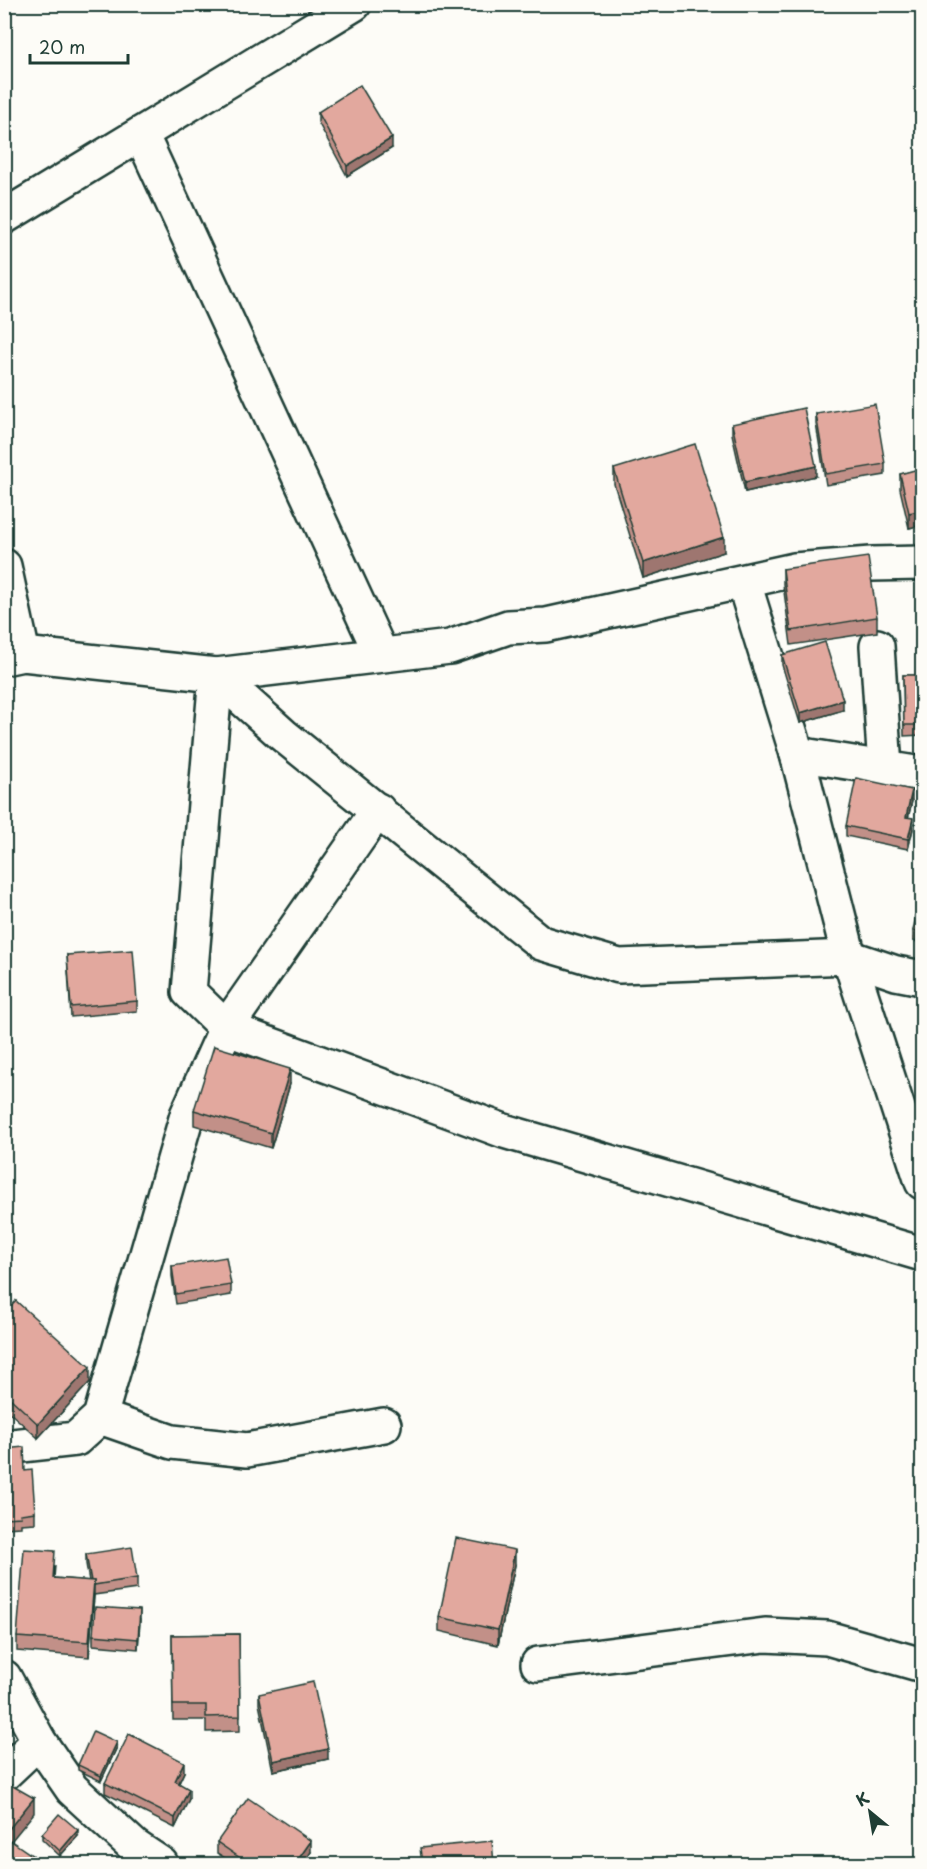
<svg xmlns="http://www.w3.org/2000/svg" width="927" height="1869" viewBox="0 0 927 1869" font-family="'Playpen Sans',sans-serif">
<style>
.lines{fill:none;stroke-linecap:round;stroke-linejoin:round}
.minor-casing{stroke:#1f3d34;stroke-width:38}
.minor{stroke:#fdfcf7;stroke-width:33}
.wall{fill:#c29088;stroke:#1f3d34;stroke-width:1.5}
.shaded-wall{fill:#9e766f;stroke:#1f3d34;stroke-width:1.5}
.building{fill:#e2a89e;stroke:#1f3d34;stroke-width:1.5}
</style>
<rect width="100%" height="100%" fill="#fdfcf7"/>
<filter id="ink" filterUnits="userSpaceOnUse"><feTurbulence type="fractalNoise" baseFrequency=".0167" numOctaves="2"/><feDisplacementMap in="SourceGraphic" scale="12" xChannelSelector="R" yChannelSelector="G"/><feConvolveMatrix kernelMatrix="1 2 1 2 8 2 1 2 1" color-interpolation-filters="sRGB"/></filter>
<g filter="url(#ink)">
<g class="lines">
<defs>
<g id="minor">
<path d="M141 134 381 654"/>
<path d="M4 217 354 4"/>
<path d="M922 563 871 564 794 570 546 625 508 627 450 647 216 675 283 735 541 943 619 966 849 957 896 973 922 978"/>
<path d="M4 566 23 654"/>
<path d="M744 583 797 754 849 957 922 1182"/>
<path d="M877 646 885 768"/>
<path d="M4 658 23 654 216 675 189 992 226 1028 504 1131 922 1254"/>
<path d="M797 754 922 774"/>
<path d="M100 1417 172 1442 247 1450 384 1425"/>
<path d="M4 1447 76 1439 100 1417 187 1115 226 1028 378 810"/>
<path d="M538 1664 765 1635 827 1638 922 1665"/>
<path d="M4 1677 39 1741 72 1789 134 1846 161 1864"/>
<path d="M4 1774 39 1741"/>
</g>
</defs>
<use href="#minor" class="minor-casing"/>
<use href="#minor" class="minor"/>
</g>
<g class="wall">
<path d="M318 112 392 148 347 176 318 122Z"/>
<path d="M816 414 885 464V475L826 485 816 424Z"/>
<path d="M732 424 816 476 745 492 732 434Z"/>
<path d="M922 440V525L909 528 900 489V474L922 469 919 456V441Z"/>
<path d="M614 469 724 552 643 578 614 484Z"/>
<path d="M783 569 877 617V632L791 645 783 584Z"/>
<path d="M782 655 843 710 800 723 782 665Z"/>
<path d="M903 675H922V735L904 736Z"/>
<path d="M912 801 908 818 913 829 908 849 846 836V826Z"/>
<path d="M920 803H922V824L920 813Z"/>
<path d="M922 906V943L913 941V931Z"/>
<path d="M67 955 137 1001V1011L71 1017Z"/>
<path d="M290 1084 271 1148 194 1125V1110Z"/>
<path d="M4 1216 6 1280V1290H4Z"/>
<path d="M172 1266 231 1285V1295L176 1304 172 1276Z"/>
<path d="M16 1301 90 1382 38 1438 9 1412 4 1418Z"/>
<path d="M4 1449 25 1471 35 1512V1523L21 1524V1527L4 1528Z"/>
<path d="M86 1554 137 1578V1589L94 1595 89 1657 17 1651V1637L55 1566 54 1578 89 1581 86 1564Z"/>
<path d="M515 1565 498 1645 439 1631V1617Z"/>
<path d="M140 1620 138 1649 93 1645V1635Z"/>
<path d="M239 1634 240 1731 206 1732V1720H173L172 1635Z"/>
<path d="M259 1694 328 1759 273 1771 259 1704Z"/>
<path d="M117 1747 101 1781 78 1770V1765Z"/>
<path d="M184 1772 179 1783 189 1799 175 1828 105 1793V1783Z"/>
<path d="M42 1834 78 1836 60 1856 42 1839Z"/>
<path d="M217 1842 311 1852 303 1864H234L217 1853Z"/>
</g>
<g class="shaded-wall">
<path d="M392 138V148L347 176V166Z"/>
<path d="M816 466V476L745 492V482Z"/>
<path d="M922 510V525L909 528V513Z"/>
<path d="M724 537V552L643 578V563Z"/>
<path d="M843 700V710L800 723V713Z"/>
<path d="M912 790V801L906 827V817Z"/>
<path d="M913 818V829L908 849V839Z"/>
<path d="M290 1069V1084L271 1148V1133Z"/>
<path d="M90 1367V1382L38 1438V1424Z"/>
<path d="M9 1397V1412L4 1418V1403Z"/>
<path d="M515 1550V1565L498 1645V1630Z"/>
<path d="M94 1581V1596L89 1657V1642Z"/>
<path d="M140 1610V1620L138 1649V1639Z"/>
<path d="M7 1703V1713L4 1716V1706Z"/>
<path d="M117 1742V1747L101 1781V1776Z"/>
<path d="M328 1749V1759L273 1771V1761Z"/>
<path d="M184 1762V1772L175 1791V1781Z"/>
<path d="M189 1789V1799L175 1828V1818Z"/>
<path d="M34 1798V1813L4 1850V1835Z"/>
<path d="M78 1830V1836L60 1856V1851Z"/>
<path d="M311 1841V1852L303 1864H295Z"/>
<path d="M33 1856V1864H26Z"/>
</g>
<g class="building">
<path d="M360 85 392 138 347 166 318 112Z"/>
<path d="M875 404 885 464 826 474 816 414Z"/>
<path d="M804 408 816 466 745 482 732 424Z"/>
<path d="M922 440V457L919 441Z"/>
<path d="M695 444 724 537 643 563 614 469Z"/>
<path d="M922 468V510L909 513 900 474Z"/>
<path d="M868 557 877 617 791 631 783 569Z"/>
<path d="M825 642 843 700 800 713 782 655Z"/>
<path d="M903 675H922V725H904Z"/>
<path d="M856 778 912 790 906 817 913 818 908 839 846 826Z"/>
<path d="M918 905 922 906V933L913 931Z"/>
<path d="M133 950 137 1001 71 1007 67 955Z"/>
<path d="M214 1046 290 1069 271 1133 194 1110Z"/>
<path d="M4 1216H5L6 1280H4Z"/>
<path d="M226 1257 231 1285 176 1294 172 1266Z"/>
<path d="M16 1301 90 1367 38 1424 9 1397 4 1403V1314Z"/>
<path d="M24 1447 25 1471 32 1470 35 1512 20 1514 21 1517 4 1518V1449Z"/>
<path d="M456 1538 515 1550 498 1630 439 1617Z"/>
<path d="M132 1547 137 1578 94 1585V1581H91L86 1554Z"/>
<path d="M24 1549 55 1551 53 1578 94 1581 89 1642 17 1637Z"/>
<path d="M95 1607 140 1610 138 1639 93 1635Z"/>
<path d="M239 1634 240 1716 206 1717V1705H173L172 1635Z"/>
<path d="M313 1682 328 1749 273 1761 259 1694Z"/>
<path d="M93 1731 117 1742 101 1776 78 1765Z"/>
<path d="M129 1734 184 1762 175 1781 189 1789 175 1818 105 1783Z"/>
<path d="M4 1781 34 1798 4 1835Z"/>
<path d="M248 1798 311 1841 295 1864H249L217 1842Z"/>
<path d="M59 1814 78 1830 60 1851 42 1834Z"/>
<path d="M4 1836 33 1856 26 1864H4Z"/>
<path d="M492 1841 494 1864H422L420 1848Z"/>
</g>
</g>
<rect width="927" height="1869" fill="none" stroke="#fdfcf7" stroke-width="24"/>
<rect x="12" y="12" width="903" height="1845" fill="none" stroke="#1f3d34" stroke-width="2" filter="url(#ink)"/>
<g transform="translate(870 1812) rotate(330)" stroke="#fdfcf7" stroke-width="4.5" paint-order="stroke">
<path d="M0-4.5L10 22L0 15L-10 22Z" fill="#1f3d34"/>
<text y="-9" font-size="16" font-weight="bold" text-anchor="middle" fill="#1f3d34">K</text>
</g>
<path d="M30 54v9h98v-9" fill="none" stroke="#1f3d34" stroke-width="3"/>
<text x="39" y="54" font-size="18" fill="#1f3d34" stroke="#fdfcf7" stroke-width="4.5" paint-order="stroke">20 m</text>
</svg>
